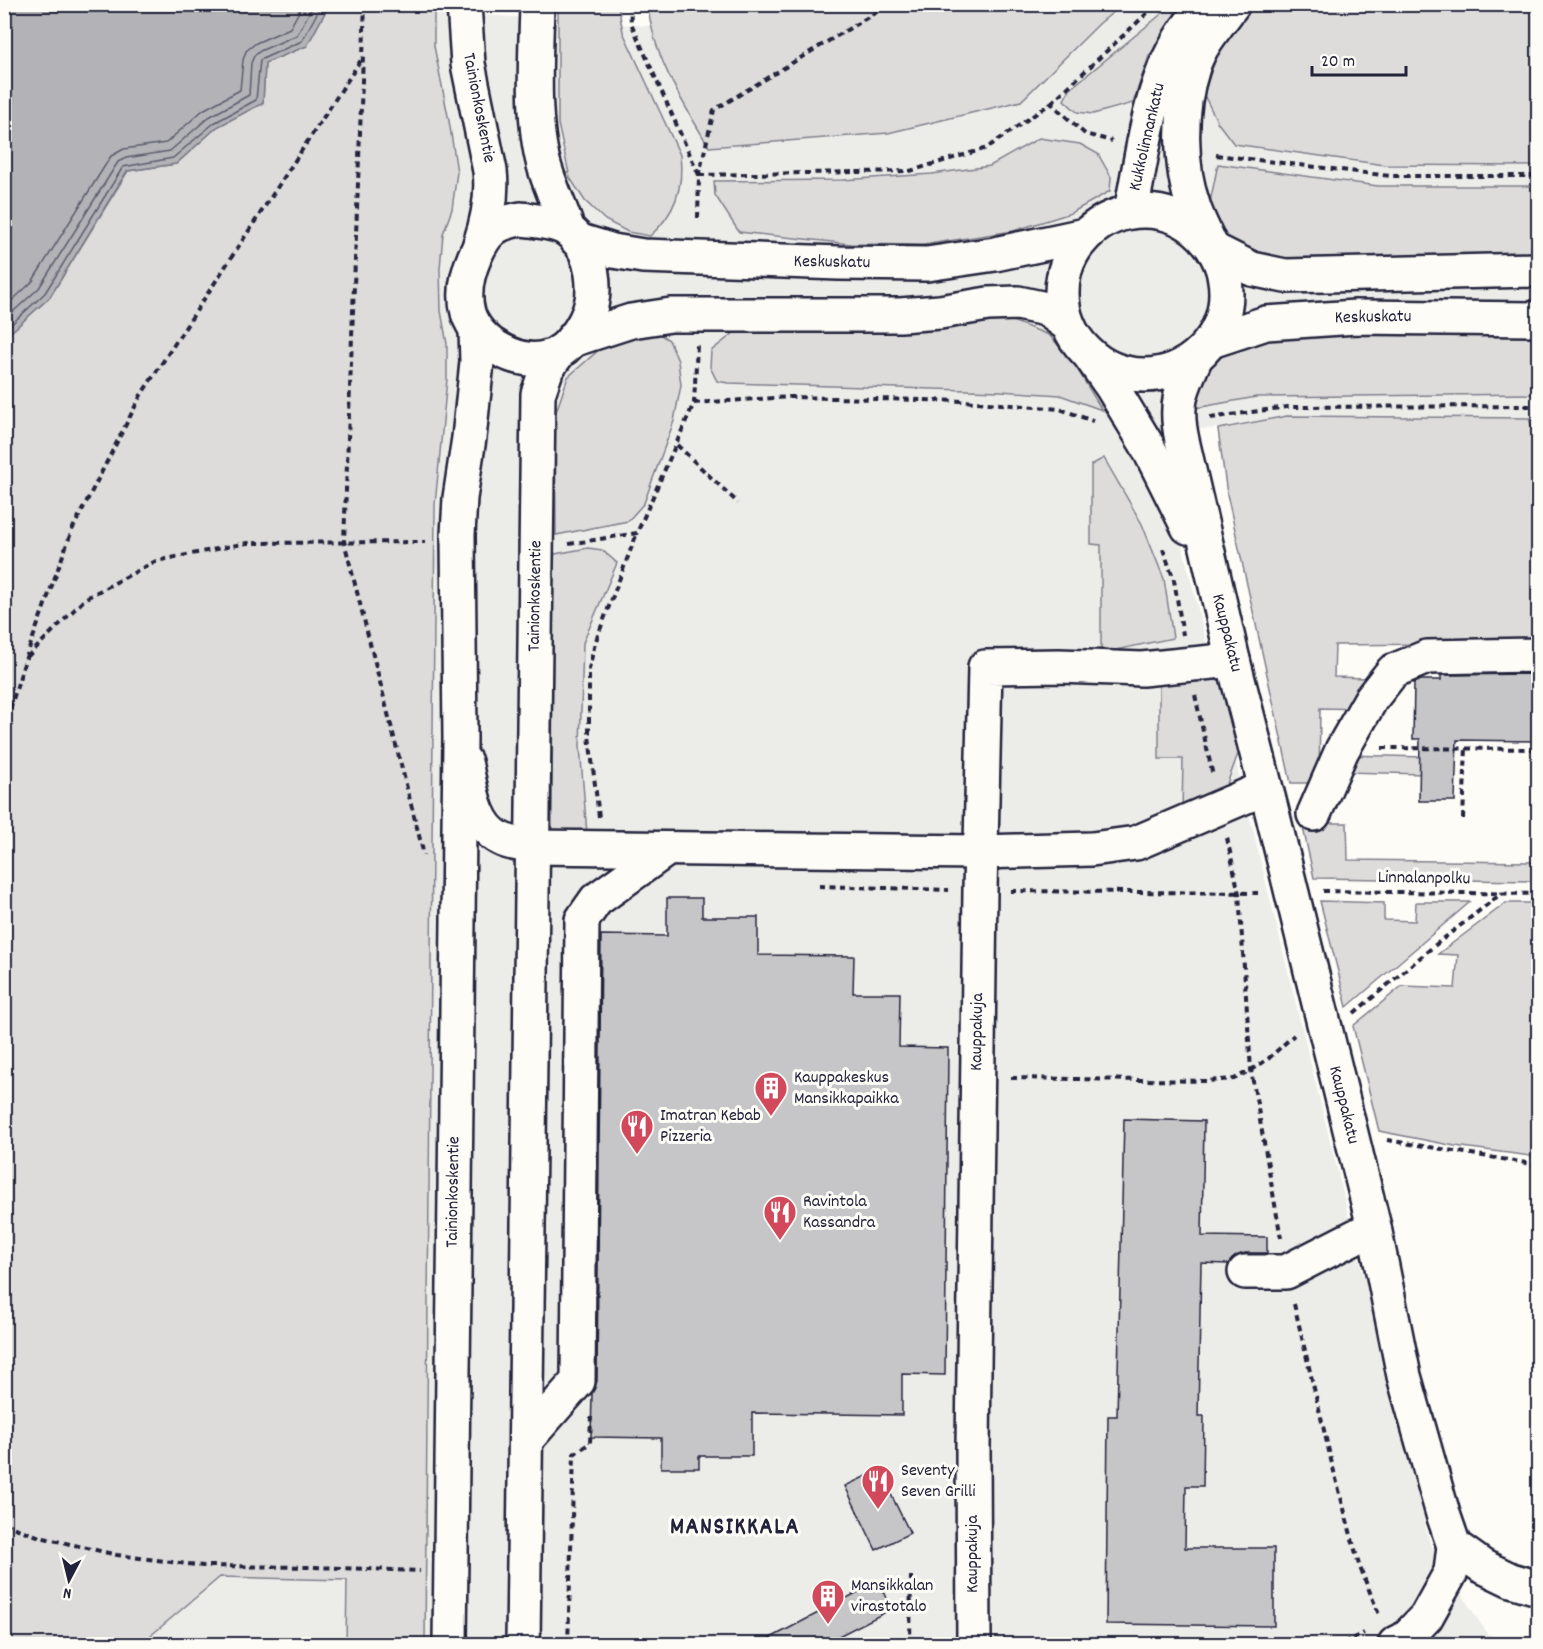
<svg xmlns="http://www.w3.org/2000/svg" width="1543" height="1649" viewBox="0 0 1543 1649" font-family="Dekko,sans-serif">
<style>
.built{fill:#ecece9}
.green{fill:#dddcdb;stroke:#807f8b;stroke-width:1.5}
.water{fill:#b2b2b7;stroke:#787885;stroke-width:1.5}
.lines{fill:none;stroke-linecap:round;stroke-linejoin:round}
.shore{stroke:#5c5c6d;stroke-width:1.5}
.building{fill:#c6c6c8;stroke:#22223b;stroke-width:1.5}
.minor-casing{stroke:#22223b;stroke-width:38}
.major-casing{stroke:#22223b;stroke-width:38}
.path{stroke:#22223b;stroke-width:4;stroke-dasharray:6 4.5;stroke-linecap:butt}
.minor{stroke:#fdfcf7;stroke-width:33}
.major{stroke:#fdfcf7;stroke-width:33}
.labels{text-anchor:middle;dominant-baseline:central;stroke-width:6;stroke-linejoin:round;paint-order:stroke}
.street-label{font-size:18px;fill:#22223b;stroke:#fdfcf7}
.poi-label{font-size:18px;fill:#22223b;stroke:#fdfcf7;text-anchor:start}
.district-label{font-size:24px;font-weight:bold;letter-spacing:1.5px;fill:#22223b;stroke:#fdfcf7}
</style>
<rect width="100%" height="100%" fill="#fdfcf7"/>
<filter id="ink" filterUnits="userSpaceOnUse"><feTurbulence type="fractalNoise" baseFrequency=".0167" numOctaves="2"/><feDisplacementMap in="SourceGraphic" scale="12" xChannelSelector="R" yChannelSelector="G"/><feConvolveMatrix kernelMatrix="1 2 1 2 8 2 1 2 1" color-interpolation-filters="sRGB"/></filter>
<g filter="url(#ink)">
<path class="built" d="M329 5 650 26 674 87 1100 23 1122 5H1538V418L1287 416 1218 428 1154 432 1430 1544 1487 1634 1522 1644H5L4 390 307 46Z"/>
<g class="green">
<path d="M329 5H434V46L449 121 457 172 452 209 443 234 440 268 441 311 447 344V379L435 505 425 1644H346L347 1580 220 1577 143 1642V1644H5L4 390 10 333 50 297 128 171 176 164 217 127 263 103 265 63 307 46Z"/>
<path d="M558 5H618L623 32 680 155C684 188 675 214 650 236L628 232 605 220 585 201 570 178 558 124Z"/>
<path d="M648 5V4L1122 5 1100 23 1021 101 888 133 709 147C683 103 653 57 648 5Z"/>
<path d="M1251 5H1538V166L1385 165 1234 144 1218 123 1204 95C1213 62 1226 28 1251 5Z"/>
<path d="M1170 7 1178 17 1149 56 1133 103 1093 114 1077 112 1064 100 1070 89Z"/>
<path d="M1039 138 1080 144 1098 154 1111 177 1110 191 1071 213 1013 231 922 245 851 244 739 232 715 195 714 181 842 180 932 174 990 166Z"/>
<path d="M1218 164 1378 186H1538V260L1287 265 1258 256 1231 243 1218 229 1209 207Z"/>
<path d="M1007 319 1049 335 1073 362 1102 410 1060 395 1001 391 728 383 717 381 710 367 711 351 734 333 836 332 923 328Z"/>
<path d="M653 330 669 340 678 361 681 385 674 421 644 503 628 521 556 535 555 415 568 377 600 349Z"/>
<path d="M1307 332H1538V394L1256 397 1190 409 1202 376 1221 354 1248 341Z"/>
<path d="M1287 416 1529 418 1538 448V643L1335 645 1334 677 1366 678 1365 709 1320 708 1319 783H1291L1227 494 1218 429Z"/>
<path d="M1104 458 1142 524 1164 579 1173 638 1101 653V545L1091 544V465Z"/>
<path d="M588 548 602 550 617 563 583 643 580 746 587 834 552 836 553 561 555 554Z"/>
<path d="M1196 673 1221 682 1238 754 1225 789 1182 813 1183 759H1159V678Z"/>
<path d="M1345 755 1425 757V774L1345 772Z"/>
<path d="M1302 823H1347L1348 860 1538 862V881L1314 878Z"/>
<path d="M1320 901 1384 903V920L1415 921 1416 902H1470L1347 1007Z"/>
<path d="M1506 903H1538V1157L1455 1146 1379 1131 1353 1026 1402 986 1455 988 1458 955 1438 954Z"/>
</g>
<path class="water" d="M5 4 329 5 307 46 265 63 263 103 217 127 176 164 127 171 50 297 10 333 5 390Z"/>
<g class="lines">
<g class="shore">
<path d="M4 308 32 282 111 156 124 149 166 143 203 110 240 90 243 60 246 51 256 43 290 28 303 4"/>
<path d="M4 320 39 288 118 162 126 158 170 151 209 117 249 95 251 63 254 56 260 51 297 35 314 4"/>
<path d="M4 331 45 293 123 167 173 158 214 123 256 100 260 60 302 41 322 4"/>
</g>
</g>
<g class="building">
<path d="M1531 674V681H1539V741L1457 740 1455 801H1419L1420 739H1413L1414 683 1421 680H1441V675Z"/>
<path d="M667 898H702V917H758V955L854 956 853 993H900L899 1047 948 1048 945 1375 902 1374V1415L752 1413V1456H699V1468H661V1438L591 1437 592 1394 597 1381 601 935 667 936Z"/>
<path d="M1124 1119 1204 1121 1202 1236 1267 1237V1253H1245L1236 1256 1228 1264 1201 1263 1198 1416H1204L1203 1486H1186L1185 1548H1274V1626L1106 1624 1108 1416H1117Z"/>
<path d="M879 1470 910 1533 876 1550 845 1486Z"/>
<path d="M879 1581 892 1609 823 1644H759Z"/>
</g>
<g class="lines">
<defs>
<g id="minor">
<path d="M1131 211C1146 139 1151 58 1208 4"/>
<path d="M1209 242C1204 231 1198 220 1194 208 1179 166 1179 109 1193 67 1200 44 1219 23 1233 4"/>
<path d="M1089 354 1112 387 1147 445 1188 527"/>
<path d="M1196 357C1181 390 1174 404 1182 440L1233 660 1272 812 1374 1227 1404 1376 1443 1514 1454 1546 1482 1566 1511 1580 1538 1588"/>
<path d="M465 762C471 788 474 826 501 839 510 844 523 844 533 847L980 852 1092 849 1136 843 1265 788"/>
<path d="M1314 814 1342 750 1371 699 1393 671 1427 657 1538 655"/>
<path d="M1245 1272H1286L1374 1227"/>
<path d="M526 1440 578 1381 582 920 596 900 667 849"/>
<path d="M974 1644 973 1447 980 890 985 667 1059 666 1142 669 1233 660"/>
<path d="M1395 1644 1405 1639 1426 1617 1451 1572 1454 1546"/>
</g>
<g id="major">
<path d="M464 4 468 64 490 171C493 196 488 220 480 244"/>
<path d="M537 4C536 53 531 119 544 165 550 187 561 209 568 230"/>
<circle cx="1144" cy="293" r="82"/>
<path d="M521 219C536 221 558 222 569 231 594 250 599 293 586 319 579 334 565 352 549 357 519 367 477 343 468 313 463 294 467 274 475 256 486 231 495 223 521 219Z"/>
<path d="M577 240 613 251 643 256 839 263 927 264 995 254 1085 235"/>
<path d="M1214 250 1252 269 1285 276 1538 270"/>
<path d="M572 340 631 321 671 315H900L940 312 988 304 1018 303 1046 309 1068 325"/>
<path d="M1211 341 1266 323 1356 317 1538 319"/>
<path d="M450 1644 460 739 458 535 460 498 469 438 477 362 476 330"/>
<path d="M523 1644 538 394 547 368 559 352"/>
</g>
</defs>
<use href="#minor" class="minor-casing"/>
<use href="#major" class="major-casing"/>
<g class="path">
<path d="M365 4 344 541 424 855"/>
<path d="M630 4 631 23 699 175"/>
<path d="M1051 103 1157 4"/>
<path d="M1216 155 1390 176H1538"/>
<path d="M699 175 910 171 987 148 1051 103 1085 134 1112 141"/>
<path d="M698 218 699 175 714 110 880 10 885 4"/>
<path d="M694 403 790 397 964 401 1060 409 1093 421"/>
<path d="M1210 418 1287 407 1538 406"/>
<path d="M677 445 738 503"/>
<path d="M569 544 637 533 694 403 697 345"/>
<path d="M1163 549 1174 580 1183 635"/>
<path d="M27 657 86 598 156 561 247 543 425 542"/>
<path d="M1195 695 1213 776"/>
<path d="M4 729 25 660 72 530 141 395 363 57"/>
<path d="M1382 748 1538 749"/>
<path d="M599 817 589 736V669L595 643 637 533"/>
<path d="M1463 819 1466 747"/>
<path d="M1227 838 1239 894 1251 1070 1281 1238"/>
<path d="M819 886 949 890"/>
<path d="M1011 891 1258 893"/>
<path d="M1323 891 1538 894"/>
<path d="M1354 1013 1434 946 1502 893"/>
<path d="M1011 1078 1206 1081 1234 1079 1251 1070 1268 1059 1294 1035"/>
<path d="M1387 1140 1538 1165"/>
<path d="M1294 1304 1332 1464 1359 1565 1380 1617"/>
<path d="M4 1524 40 1537 117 1555 203 1566 314 1567 420 1571"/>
<path d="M1005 1643 1178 1644"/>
<path d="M568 1644 574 1454 590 1443 591 1417"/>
<path d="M910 1644 911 1576"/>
<path d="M929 1644H943"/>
<path d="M1333 1644 1345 1642 1364 1633"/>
</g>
<use href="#minor" class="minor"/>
<use href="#major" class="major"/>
</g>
</g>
<defs>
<symbol id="building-pin" viewBox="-11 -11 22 30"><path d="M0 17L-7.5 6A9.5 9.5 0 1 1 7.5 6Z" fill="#d1495b" stroke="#fdfcf7"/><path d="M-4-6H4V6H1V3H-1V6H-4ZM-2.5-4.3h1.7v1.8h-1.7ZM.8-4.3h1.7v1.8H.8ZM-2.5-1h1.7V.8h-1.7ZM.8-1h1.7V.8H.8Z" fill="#fff"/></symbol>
<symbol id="restaurant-pin" viewBox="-11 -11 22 30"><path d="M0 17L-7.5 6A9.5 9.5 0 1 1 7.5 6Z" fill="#d1495b" stroke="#fdfcf7"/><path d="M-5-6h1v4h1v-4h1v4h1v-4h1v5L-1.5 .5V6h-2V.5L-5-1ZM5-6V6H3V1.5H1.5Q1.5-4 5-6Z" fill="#fff"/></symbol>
</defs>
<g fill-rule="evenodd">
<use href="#building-pin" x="752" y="1069" width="38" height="52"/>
<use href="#restaurant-pin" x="618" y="1107" width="38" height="52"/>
<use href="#restaurant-pin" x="761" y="1193" width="38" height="52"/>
<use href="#restaurant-pin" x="859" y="1462" width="38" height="52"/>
<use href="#building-pin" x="809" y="1577" width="38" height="52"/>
</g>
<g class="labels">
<g class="street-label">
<text transform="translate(478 108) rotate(79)">Tainionkoskentie</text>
<text transform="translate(1148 137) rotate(-77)">Kukkolinnankatu</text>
<text transform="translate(832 263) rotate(1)">Keskuskatu</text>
<text transform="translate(1373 318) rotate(-1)">Keskuskatu</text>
<text transform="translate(536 596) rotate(-89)">Tainionkoskentie</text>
<text transform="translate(1226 633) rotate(76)">Kauppakatu</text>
<text transform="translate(1424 879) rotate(1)">Linnalanpolku</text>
<text transform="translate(978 1032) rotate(-89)">Kauppakuja</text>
<text transform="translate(1343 1105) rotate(76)">Kauppakatu</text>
<text transform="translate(454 1192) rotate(-89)">Tainionkoskentie</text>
<text transform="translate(973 1554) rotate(-90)">Kauppakuja</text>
</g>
<g class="poi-label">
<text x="794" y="1078">Kauppakeskus<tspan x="794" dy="21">Mansikkapaikka</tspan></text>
<text x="660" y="1116">Imatran Kebab<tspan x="660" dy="21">Pizzeria</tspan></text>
<text x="803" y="1202">Ravintola<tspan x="803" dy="21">Kassandra</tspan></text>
<text x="901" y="1471">Seventy<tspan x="901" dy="21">Seven Grilli</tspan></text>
<text x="851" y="1586">Mansikkalan<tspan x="851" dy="21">virastotalo</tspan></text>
</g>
<g class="district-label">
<text x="735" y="1528">MANSIKKALA</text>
</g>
</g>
<rect width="1543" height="1649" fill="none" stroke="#fdfcf7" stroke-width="24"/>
<rect x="12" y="12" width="1519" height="1625" fill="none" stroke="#22223b" stroke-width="2" filter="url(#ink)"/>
<g transform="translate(69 1580) rotate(187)" stroke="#fdfcf7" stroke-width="4.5" paint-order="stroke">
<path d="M0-4.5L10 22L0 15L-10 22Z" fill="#22223b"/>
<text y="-9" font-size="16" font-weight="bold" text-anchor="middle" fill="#22223b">N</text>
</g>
<path d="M1312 66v9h94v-9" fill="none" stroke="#22223b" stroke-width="3"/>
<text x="1321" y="66" font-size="18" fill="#22223b" stroke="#fdfcf7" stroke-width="4.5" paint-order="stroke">20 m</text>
</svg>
